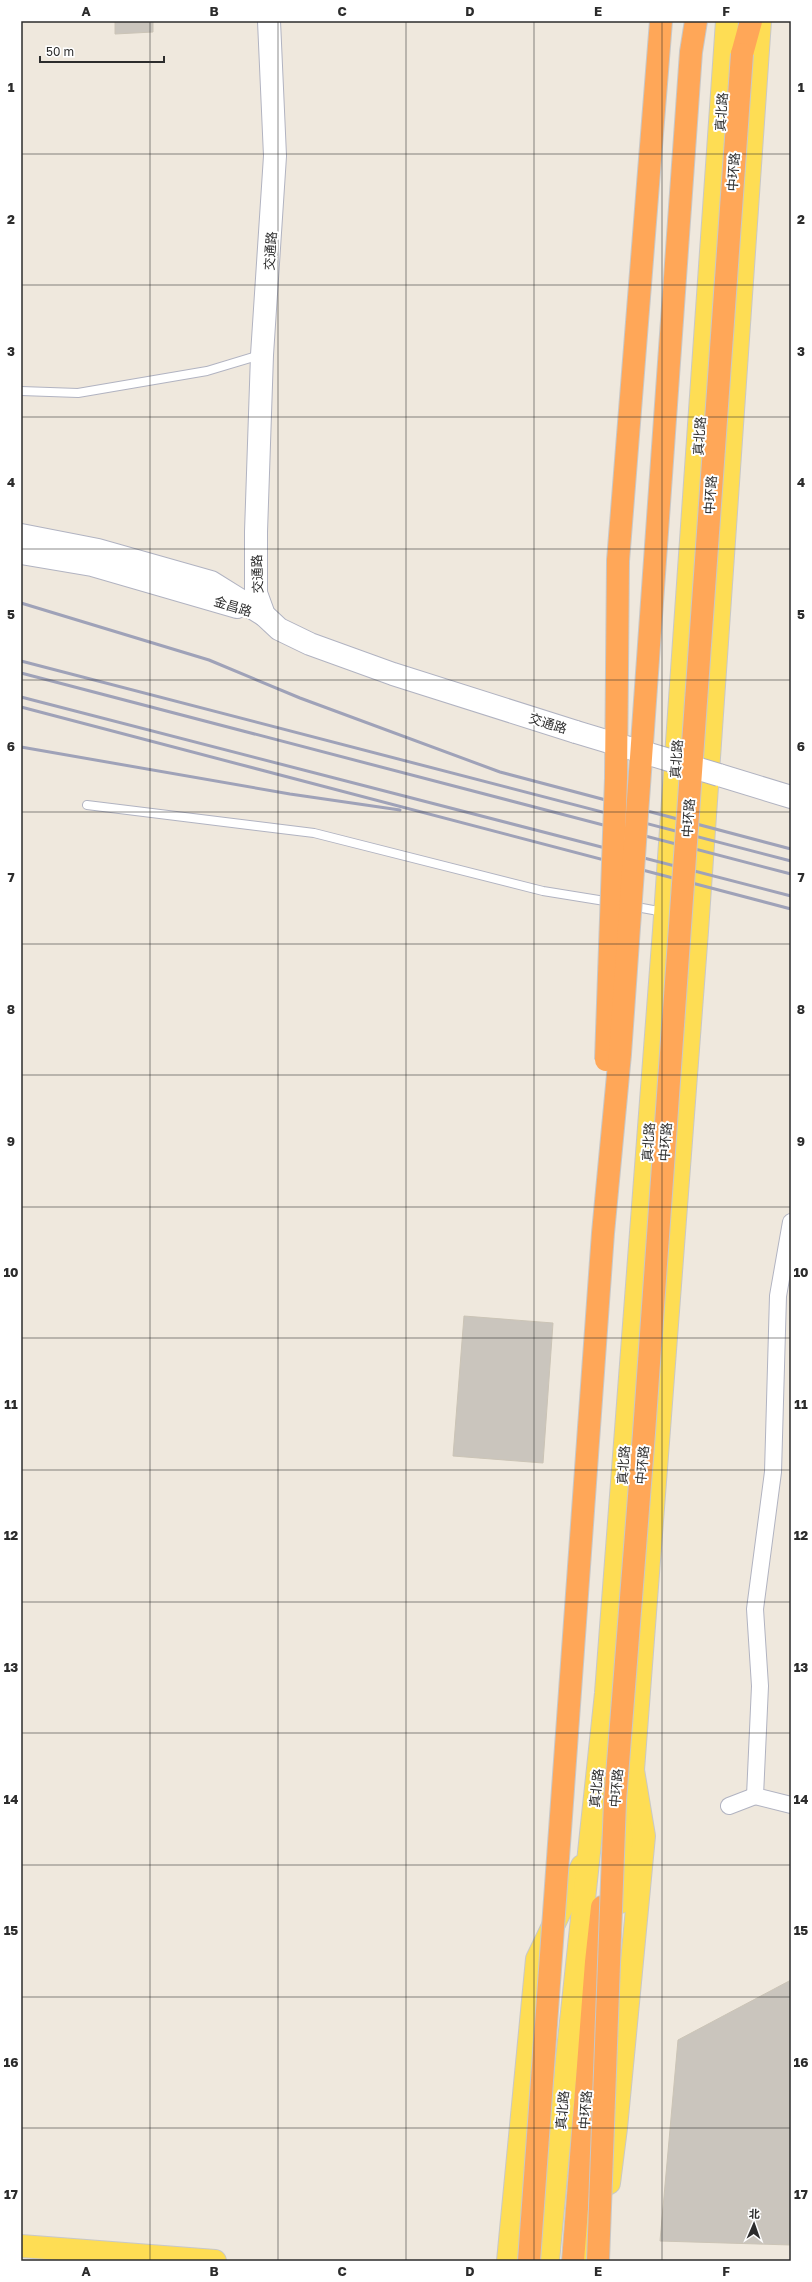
<svg xmlns="http://www.w3.org/2000/svg" width="812" height="2282" viewBox="0 0 812 2282" font-family="'Golos Text','Noto Sans SC',sans-serif">
<style>
.building{fill:#cac5bd;stroke:#cbc4b6}
.lines{fill:none;stroke-linecap:round;stroke-linejoin:round}
.lane-casing{stroke:#b1b3c1;stroke-width:10}
.street-casing{stroke:#b1b3c1;stroke-width:18}
.secondary-casing{stroke:#b1b3c1;stroke-width:24}
.primary-casing{stroke:#c8c8c8;stroke-width:24}
.highway-casing{stroke:#c8c8c8;stroke-width:24}
.lane{stroke:#fff;stroke-width:8}
.street{stroke:#fff;stroke-width:16}
.secondary{stroke:#fff;stroke-width:22}
.primary{stroke:#fedd54;stroke-width:22}
.highway{stroke:#ffa758;stroke-width:22}
.rail{stroke:#9fa2b8;stroke-width:3}
.secondary-bridge-casing{stroke:#b1b3c1;stroke-width:24;stroke-linecap:butt}
.highway-bridge-casing{stroke:#c8c8c8;stroke-width:24;stroke-linecap:butt}
.secondary-bridge{stroke:#fff;stroke-width:22}
.highway-bridge{stroke:#ffa758;stroke-width:22}
.grid{fill:none;stroke:#2c2c2c;stroke-width:1;stroke-opacity:0.55}
.labels{text-anchor:middle;dominant-baseline:central;stroke-width:4;stroke-linejoin:round;paint-order:stroke}
.street-label{font-size:13px;fill:#2c2c2c;stroke:#fff}
.neatline{fill:none;stroke:#2c2c2c;stroke-width:1.5}
.grid-label{font-size:13px;text-anchor:middle;font-weight:bold;fill:#2c2c2c}
</style>
<rect width="100%" height="100%" fill="#efe8dd"/>
<g class="building">
<path d="M115 21H153V32L115 34Z"/>
<path d="M464 1316 553 1323 543 1463 453 1456Z"/>
<path d="M791 1980V2245L660 2241 678 2040Z"/>
</g>
<g class="lines">
<defs>
<g id="lane">
<path d="M21 391 78 393 207 371 260 355"/>
<path d="M87 805 314 833 543 891 611 902"/>
<path d="M631 906 664 912"/>
</g>
<g id="street">
<path d="M791 1222 778 1296 773 1472 755 1609 760 1686 755 1796 791 1805"/>
<path d="M729 1806 755 1796"/>
</g>
<g id="secondary">
<path d="M269 21 275 156 262 355 256 532V593L264 615 279 629 310 644 393 674 576 732"/>
<path d="M21 535 98 550 211 582 264 615"/>
<path d="M21 553 92 565 237 607"/>
<path d="M719 775 791 797"/>
</g>
<g id="primary">
<path d="M621 1902 630 1800"/>
<path d="M609 2183 616 2128 644 1836 633 1770 697 931 760 21"/>
<path d="M21 2246 215 2261"/>
<path d="M508 2261 537 1959 582 1866"/>
<path d="M548 2261 567 2059 606 1693 664 930 727 21"/>
<path d="M585 2261 591 2206"/>
</g>
<g id="highway">
<path d="M742 54 751 21"/>
<path d="M618 561 661 21"/>
<path d="M573 2261 596 1962 602 1907"/>
</g>
</defs>
<use href="#lane" class="lane-casing"/>
<use href="#street" class="street-casing"/>
<use href="#secondary" class="secondary-casing"/>
<use href="#primary" class="primary-casing"/>
<use href="#highway" class="highway-casing"/>
<use href="#lane" class="lane"/>
<use href="#street" class="street"/>
<use href="#secondary" class="secondary"/>
<use href="#primary" class="primary"/>
<use href="#highway" class="highway"/>
<g class="rail">
<path d="M21 603 209 660 300 698 500 772 791 849"/>
<path d="M21 661 791 861"/>
<path d="M21 673 791 874"/>
<path d="M21 697 791 896"/>
<path d="M21 707 791 909"/>
<path d="M21 747 290 794 400 810"/>
</g>
<defs>
<path id="secondary-bridge" d="M576 732 719 775"/>
<g id="highway-bridge">
<path d="M606 1060 616 778 618 561"/>
<path d="M529 2261 603 1233 620 1054 691 52 696 21"/>
<path d="M598 2261 615 1801 644 1433 742 54"/>
</g>
</defs>
<use href="#secondary-bridge" class="secondary-bridge-casing"/>
<use href="#highway-bridge" class="highway-bridge-casing"/>
<use href="#secondary-bridge" class="secondary-bridge"/>
<use href="#highway-bridge" class="highway-bridge"/>
</g>
<path class="grid" d="M150 21V2261M278 21V2261M406 21V2261M534 21V2261M662 21V2261M21 154H791M21 285H791M21 417H791M21 549H791M21 680H791M21 812H791M21 944H791M21 1075H791M21 1207H791M21 1338H791M21 1470H791M21 1602H791M21 1733H791M21 1865H791M21 1997H791M21 2128H791"/>
<g class="labels">
<g class="street-label">
<text transform="translate(721 112) rotate(-86)">真北路</text>
<text transform="translate(733 172) rotate(-86)">中环路</text>
<text transform="translate(270 251) rotate(-86)">交通路</text>
<text transform="translate(699 436) rotate(-86)">真北路</text>
<text transform="translate(710 495) rotate(-86)">中环路</text>
<text transform="translate(257 574) rotate(-92)">交通路</text>
<text transform="translate(233 606) rotate(17)">金昌路</text>
<text transform="translate(548 723) rotate(17)">交通路</text>
<text transform="translate(676 759) rotate(-86)">真北路</text>
<text transform="translate(688 818) rotate(-86)">中环路</text>
<text transform="translate(648 1142) rotate(-86)">真北路</text>
<text transform="translate(665 1142) rotate(-86)">中环路</text>
<text transform="translate(623 1465) rotate(-86)">真北路</text>
<text transform="translate(642 1465) rotate(-85)">中环路</text>
<text transform="translate(596 1788) rotate(-84)">真北路</text>
<text transform="translate(616 1788) rotate(-85)">中环路</text>
<text transform="translate(562 2110) rotate(-85)">真北路</text>
<text transform="translate(585 2110) rotate(-86)">中环路</text>
</g>
</g>
<rect width="812" height="2282" fill="none" stroke="#ffffff" stroke-width="44"/>
<g transform="translate(754 2224) rotate(2)" stroke="#ffffff" stroke-width="3" paint-order="stroke">
<path d="M0-3L7 15L0 10L-7 15Z" fill="#2c2c2c"/>
<text y="-6" font-size="11" font-weight="bold" text-anchor="middle" fill="#2c2c2c">北</text>
</g>
<path d="M40 56v6h124v-6" fill="none" stroke="#2c2c2c" stroke-width="2"/>
<text x="46" y="56" font-size="12" fill="#2c2c2c" stroke="#ffffff" stroke-width="3" paint-order="stroke">50 m</text>
<rect x="22" y="22" width="768" height="2238" class="neatline"/>
<g class="grid-label">
<text x="86" y="16">A</text>
<text x="214" y="16">B</text>
<text x="342" y="16">C</text>
<text x="470" y="16">D</text>
<text x="598" y="16">E</text>
<text x="726" y="16">F</text>
<text x="11" y="92">1</text>
<text x="801" y="92">1</text>
<text x="11" y="224">2</text>
<text x="801" y="224">2</text>
<text x="11" y="356">3</text>
<text x="801" y="356">3</text>
<text x="11" y="487">4</text>
<text x="801" y="487">4</text>
<text x="11" y="619">5</text>
<text x="801" y="619">5</text>
<text x="11" y="751">6</text>
<text x="801" y="751">6</text>
<text x="11" y="882">7</text>
<text x="801" y="882">7</text>
<text x="11" y="1014">8</text>
<text x="801" y="1014">8</text>
<text x="11" y="1146">9</text>
<text x="801" y="1146">9</text>
<text x="11" y="1277">10</text>
<text x="801" y="1277">10</text>
<text x="11" y="1409">11</text>
<text x="801" y="1409">11</text>
<text x="11" y="1540">12</text>
<text x="801" y="1540">12</text>
<text x="11" y="1672">13</text>
<text x="801" y="1672">13</text>
<text x="11" y="1804">14</text>
<text x="801" y="1804">14</text>
<text x="11" y="1935">15</text>
<text x="801" y="1935">15</text>
<text x="11" y="2067">16</text>
<text x="801" y="2067">16</text>
<text x="11" y="2199">17</text>
<text x="801" y="2199">17</text>
<text x="86" y="2276">A</text>
<text x="214" y="2276">B</text>
<text x="342" y="2276">C</text>
<text x="470" y="2276">D</text>
<text x="598" y="2276">E</text>
<text x="726" y="2276">F</text>
</g>
</svg>
